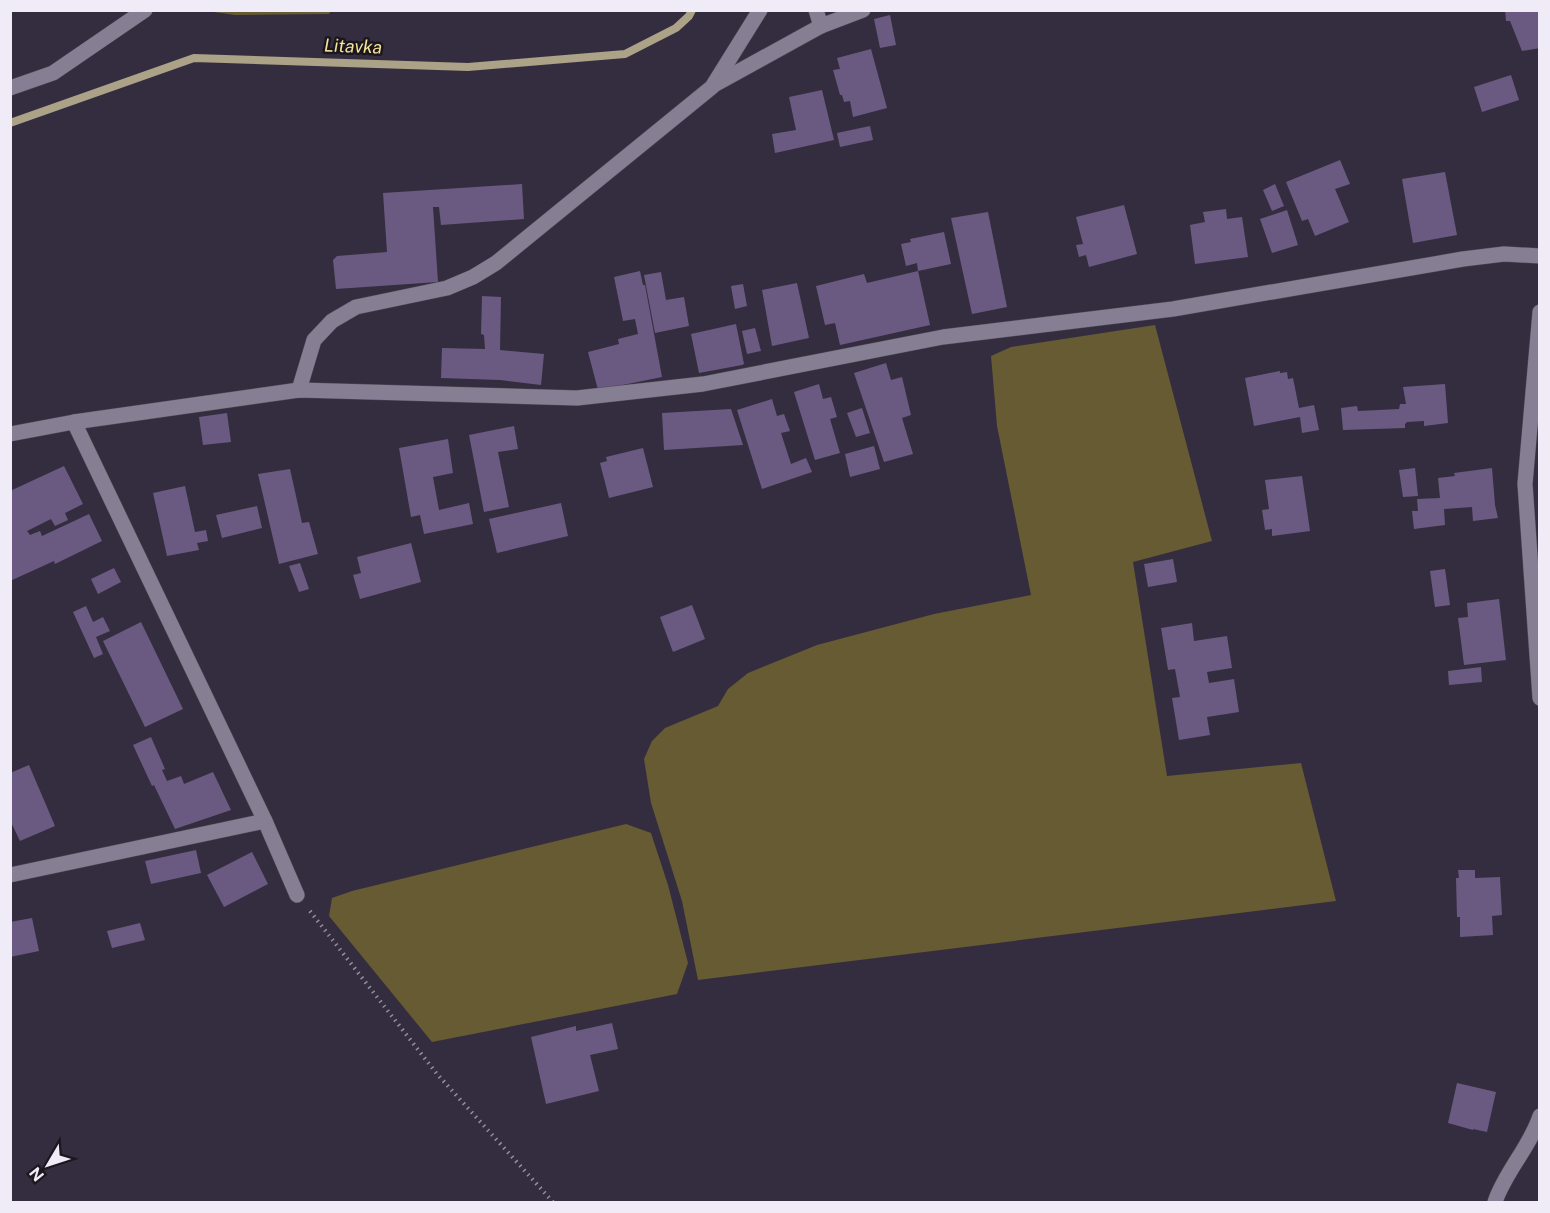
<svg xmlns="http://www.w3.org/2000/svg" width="1550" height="1213" viewBox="0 0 1550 1213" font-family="'Public Sans',sans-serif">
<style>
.green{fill:#665b33}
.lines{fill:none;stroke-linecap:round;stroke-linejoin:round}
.stream{stroke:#aca287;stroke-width:8}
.building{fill:#6a5a81}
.minor-casing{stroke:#4f4957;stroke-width:16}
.path{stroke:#948e9d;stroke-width:4;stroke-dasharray:1.5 4.5;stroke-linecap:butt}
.minor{stroke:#867e92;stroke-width:15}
.labels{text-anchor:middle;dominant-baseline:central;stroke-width:5;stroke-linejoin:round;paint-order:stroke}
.water-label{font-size:18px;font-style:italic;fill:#f6e39a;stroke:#1b171f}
</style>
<rect width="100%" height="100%" fill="#342d3f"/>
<g class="green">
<path d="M207 11H331L329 14 235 15Z"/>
<path d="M1155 325 1212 541 1133 562 1167 776 1301 763 1336 901 698 980 682 901 651 803 644 759 652 741 665 728 718 706 728 689 748 673 817 645 934 614 1031 595 997 426 991 356 1011 347Z"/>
<path d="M626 824 651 833 668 885 688 963 677 994 432 1042 329 916 332 898 352 891Z"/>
</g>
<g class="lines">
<path class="stream" d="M10 123 194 58 468 67 625 54 676 28 689 16 692 10"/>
</g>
<g class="building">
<path d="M1505 10H1540V48L1522 51 1510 21H1506Z"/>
<path d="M890 15 896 45 880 48 874 19Z"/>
<path d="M871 49 887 108 853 117 850 101 844 102 842 95H840L833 70 840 69 837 58Z"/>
<path d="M1511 75 1519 100 1482 112 1474 87Z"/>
<path d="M822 90 834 140 775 153 772 134 796 130 789 97Z"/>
<path d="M870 126 873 140 840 147 837 133Z"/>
<path d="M1340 160 1350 184 1335 189 1349 222 1315 236 1308 219 1302 221 1286 182Z"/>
<path d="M1445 172 1457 235 1413 243 1402 179Z"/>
<path d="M522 184 524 219 441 225 439 207H433L438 282 336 289 333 260 337 256 387 252 383 193Z"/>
<path d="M1275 184 1284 206 1272 211 1263 190Z"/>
<path d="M1124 205 1137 254 1089 267 1086 255 1079 257 1076 245 1083 244 1076 217Z"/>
<path d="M1226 209 1227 219 1242 217 1248 257 1195 264 1190 225 1205 222 1203 212Z"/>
<path d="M1287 210 1298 245 1272 253 1260 219Z"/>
<path d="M988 212 1007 307 972 314 951 218Z"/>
<path d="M944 232 951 264 918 271 917 263 906 266 901 244 911 242 910 239Z"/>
<path d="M640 271 643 285H645L662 377 598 390 588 352 619 344 618 339 638 334 635 319 623 321 614 277Z"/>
<path d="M918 271 930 325 840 345 835 323 825 325 816 286 864 274 867 283Z"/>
<path d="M661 272 666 300 684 297 689 326 655 333 644 275Z"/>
<path d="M797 283 809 338 772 346 762 290Z"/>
<path d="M743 284 747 306 735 309 731 286Z"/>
<path d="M482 296 501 297 500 350 544 354 541 385 500 380 441 378 442 348 485 349 484 335 481 334Z"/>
<path d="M736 324 744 364 742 365 699 373 691 334Z"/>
<path d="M755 328 761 351 747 354 742 331Z"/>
<path d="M886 363 891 380 902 377 911 415 902 418 913 454 884 462 854 373Z"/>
<path d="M1280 371V373L1287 372 1288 379 1293 378 1299 408 1314 405 1319 430 1302 433 1300 417 1254 426 1245 378Z"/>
<path d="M819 384 823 399 831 397 837 417 830 419 840 453 815 460 794 392Z"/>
<path d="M1445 384 1448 423 1424 426V421L1407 422 1405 424V428L1343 430 1341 408 1357 406 1358 411 1399 409 1400 404H1406L1403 387Z"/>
<path d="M772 399 777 416 784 414 790 431 781 433 791 464 806 458 812 472 762 489 737 410Z"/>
<path d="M862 408 870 433 856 437 847 413Z"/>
<path d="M731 409 743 445 664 450 662 413Z"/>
<path d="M227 413 231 442 203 445 199 417Z"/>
<path d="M514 426 518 449 498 452 509 507 484 512 469 435Z"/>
<path d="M448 439 453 473 433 477 439 510 469 503 473 524 424 534 420 515 411 517 399 448Z"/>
<path d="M874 446 880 469 850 477 845 454Z"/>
<path d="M643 448 653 487 609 498 600 463 607 461 606 457Z"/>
<path d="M64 466 83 504 65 513 68 520 55 526 51 519 27 531 30 535 40 531 42 536 89 514 102 541 55 564 54 561 10 581V544H12L10 540V491Z"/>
<path d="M1415 468 1418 496 1403 497 1399 470Z"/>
<path d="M1492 468 1495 505 1498 518 1473 521 1472 507 1444 509 1445 525 1414 529 1412 511H1418L1417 499 1440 498 1438 478 1455 476 1454 473Z"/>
<path d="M290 469 302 523 309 522 318 554 279 564 258 474Z"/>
<path d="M1302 476 1310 531 1272 536V529L1265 530 1262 510 1269 509 1265 480Z"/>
<path d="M185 486 195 532 206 530 208 541 197 543 199 550 167 556 153 493Z"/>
<path d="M561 503 568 536 497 553 489 519Z"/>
<path d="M257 506 262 528 222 538 216 515Z"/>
<path d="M411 543 421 582 360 599 353 575 361 573 357 557Z"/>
<path d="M1173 559 1177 582 1148 587 1144 564Z"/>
<path d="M300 563 309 589 299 592 289 566Z"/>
<path d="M114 568 121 582 98 594 91 579Z"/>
<path d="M1445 569 1450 605 1435 607 1430 571Z"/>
<path d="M1499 599 1506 660 1464 665 1458 618 1468 617 1467 603Z"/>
<path d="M692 605 705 639 673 652 660 617Z"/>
<path d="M86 606 93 622 103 617 110 631 96 637 103 654 94 658 73 612Z"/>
<path d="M141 622 183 709 145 727 103 641Z"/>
<path d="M1192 623 1194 641 1227 636 1232 668 1207 672 1209 683 1234 679 1239 712 1207 717 1210 735 1179 740 1172 698 1180 697 1175 669 1168 670 1161 628Z"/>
<path d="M1481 667 1482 682 1449 685 1448 671Z"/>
<path d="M151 737 165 769 162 770 167 781 181 776 184 784 213 772 231 810 175 829 154 785 152 786 133 745Z"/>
<path d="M29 765 55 826 20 841 10 820V773Z"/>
<path d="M196 850 201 873 151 884 145 861Z"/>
<path d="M252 852 268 884 224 907 207 875Z"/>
<path d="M1458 870H1475V878L1500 877 1502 915 1492 916 1493 935 1460 937V917H1457L1456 878H1459Z"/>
<path d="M32 918 39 951 10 957V922Z"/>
<path d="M140 923 145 940 112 948 107 931Z"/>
<path d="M612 1023 618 1049 590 1055 599 1091 546 1104 531 1037 576 1026V1031Z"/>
<path d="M1457 1083 1496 1092 1487 1132 1473 1129V1130L1448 1123Z"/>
</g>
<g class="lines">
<defs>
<g id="minor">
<path d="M816 10 821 26"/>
<path d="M714 85 821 26 863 10"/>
<path d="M10 88 53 73 145 10"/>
<path d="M1540 312 1525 484 1540 698"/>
<path d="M299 390 314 340 332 321 356 307 447 288 473 277 496 263 712 87 760 10"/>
<path d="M74 422 265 821 297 895"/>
<path d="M10 434 74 422 299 390 577 398 703 384 943 337 1173 309 1463 259 1504 254 1540 256"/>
<path d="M10 875 265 821"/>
<path d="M1495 1202C1505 1172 1530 1147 1540 1116"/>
</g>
</defs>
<use href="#minor" class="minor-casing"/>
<path class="path" d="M310 911 437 1074 553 1202"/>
<use href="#minor" class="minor"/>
</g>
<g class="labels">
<g class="water-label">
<text transform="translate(353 46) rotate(2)">Litavka</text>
</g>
</g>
<rect width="1550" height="1213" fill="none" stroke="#f0ecf7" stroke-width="24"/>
<g transform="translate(48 1165) rotate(231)" stroke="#1b171f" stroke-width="4.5" paint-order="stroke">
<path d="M0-4.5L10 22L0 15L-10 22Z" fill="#f0ecf7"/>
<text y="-9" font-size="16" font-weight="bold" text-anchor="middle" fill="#f0ecf7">N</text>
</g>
</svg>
